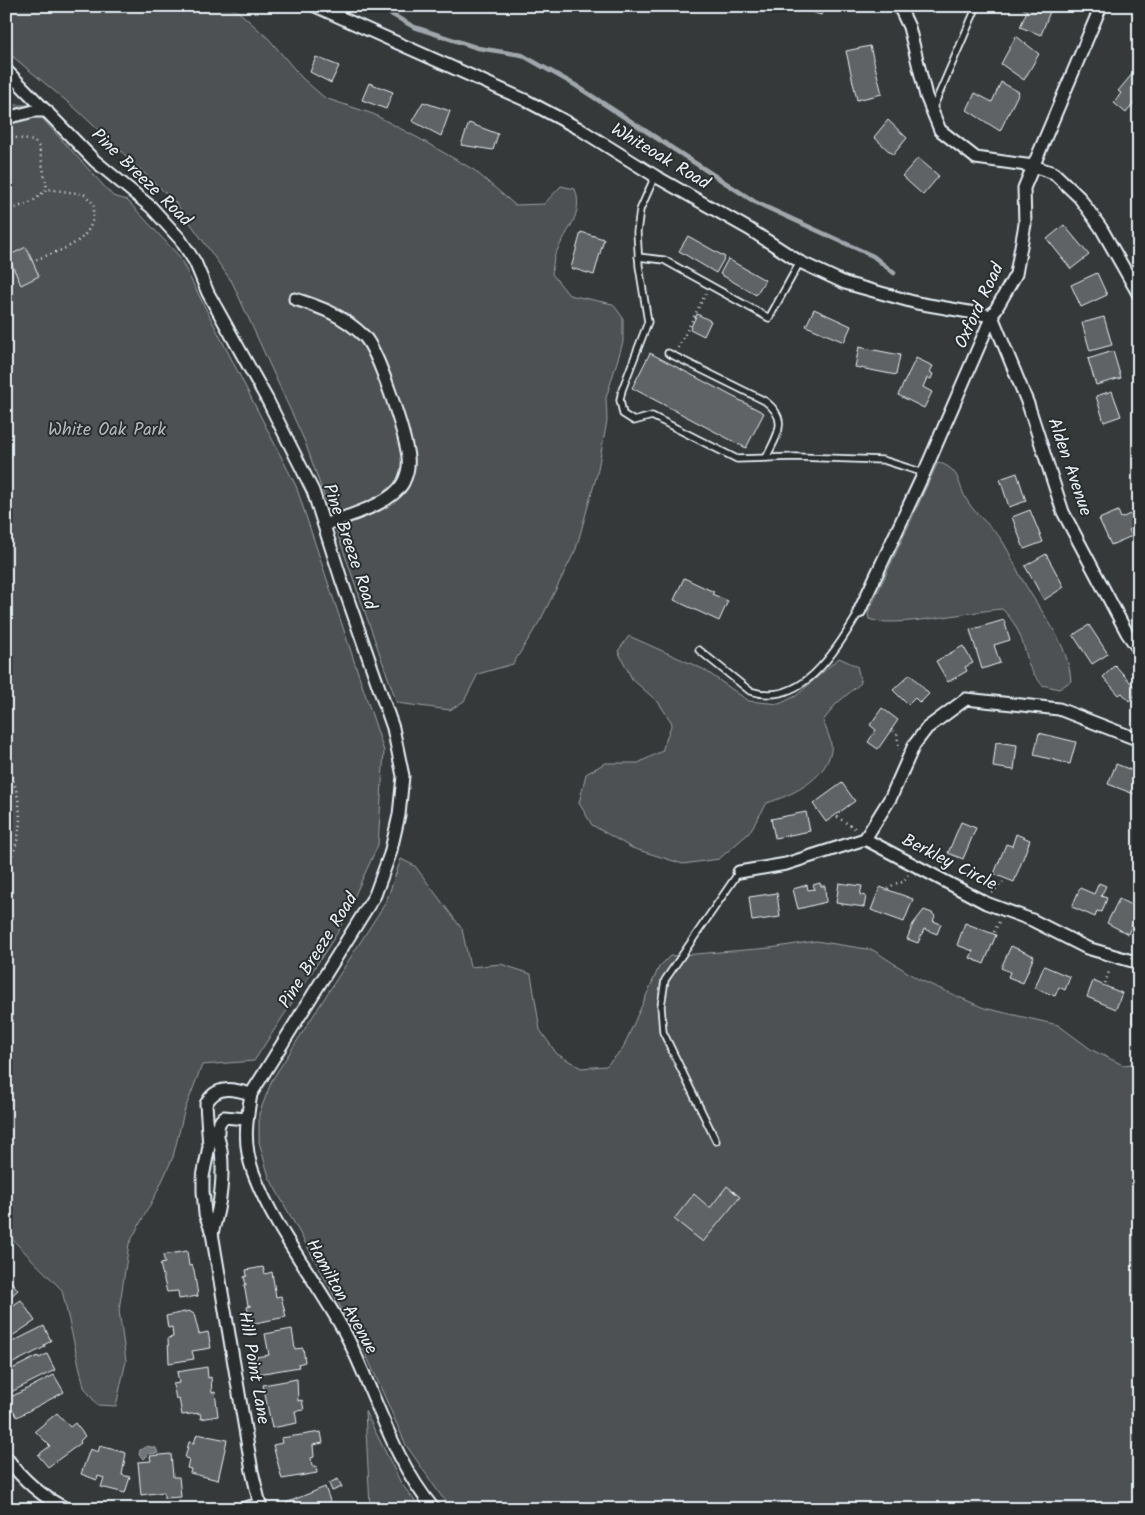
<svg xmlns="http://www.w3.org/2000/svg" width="1145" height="1515" viewBox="0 0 1145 1515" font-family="Kalam,sans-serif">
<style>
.green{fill:#4d5152;stroke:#9aa1a5}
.water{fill:#707579;stroke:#a0a7ac}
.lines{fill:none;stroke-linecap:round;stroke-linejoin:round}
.stream{stroke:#a0a7ac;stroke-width:4.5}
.building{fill:#5f6365;stroke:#e8f1f8}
.service-casing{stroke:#e8f1f8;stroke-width:9}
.minor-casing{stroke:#e8f1f8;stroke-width:15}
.path{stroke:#e8f1f8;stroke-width:2.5;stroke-dasharray:1 4;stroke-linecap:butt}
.service{stroke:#2a2d2e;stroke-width:5.5}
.minor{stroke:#2a2d2e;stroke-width:11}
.labels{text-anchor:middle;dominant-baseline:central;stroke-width:4;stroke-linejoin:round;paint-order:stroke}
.street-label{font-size:18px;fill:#e8f1f8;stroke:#2a2d2e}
.park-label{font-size:18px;fill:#b2b9be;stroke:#2a2d2e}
</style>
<rect width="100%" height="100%" fill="#35393a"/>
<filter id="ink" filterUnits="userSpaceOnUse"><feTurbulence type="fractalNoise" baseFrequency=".02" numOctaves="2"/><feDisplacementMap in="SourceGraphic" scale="10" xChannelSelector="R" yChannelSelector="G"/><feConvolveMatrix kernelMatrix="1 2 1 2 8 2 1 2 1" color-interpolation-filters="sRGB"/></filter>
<g filter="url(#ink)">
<g class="green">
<path d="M6 6H161L168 8 228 6 240 13 269 39 302 78 325 98 373 114 420 139 474 170 515 205 544 204 561 186 575 189C584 214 567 229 557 251 553 257 553 267 552 274L569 295 613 304 623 318V342L606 398 607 421 597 474 576 549 541 619 513 664 478 674 464 701 450 710 397 703 305 442 232 282 176 203 76 109 6 51Z"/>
<path d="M6 105H30L113 196 127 200 179 256 296 486 384 751 378 845 338 932 254 1061 202 1065 184 1112 173 1157 158 1190 129 1244 119 1310 126 1361 116 1406 97 1405 84 1387 62 1290 6 1233Z"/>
<path d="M938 462C963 471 956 484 968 502 977 517 994 527 1003 542 1012 556 1017 572 1026 586 1045 618 1068 643 1071 681L1059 689 1042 685C1038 679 1031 672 1029 665 1023 643 1019 625 1002 609 971 611 893 629 869 619L868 613Z"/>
<path d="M629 636 703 669 749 701 779 704 796 696 839 658 857 666 861 683 836 704 823 721C826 729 833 743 831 751 825 780 792 795 767 803L749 833 719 859 683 864 632 848 592 825 579 803 586 774 605 763H638L662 751 672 723 659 703 632 679 618 651Z"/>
<path d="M401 859 415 866 462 929 470 967 501 964 531 974 540 1030 557 1054 581 1068 606 1066 622 1050 659 967 670 956 770 948 816 941 873 950 918 979 984 1008 1058 1025 1092 1050 1123 1065 1139 1063V1509H457L442 1497 406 1445 364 1350 269 1177 259 1142V1114L272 1080 386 902Z"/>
<path d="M365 1411 401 1483 421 1509H368L370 1506Z"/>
</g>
<path class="water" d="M147 1446 156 1448 158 1453 149 1454 144 1459 139 1455 140 1450Z"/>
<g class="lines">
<path class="stream" d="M377 6 414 27 478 48 522 55 575 85 755 202 873 256 894 273"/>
</g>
<g class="building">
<path d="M793 6H824L821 15Z"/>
<path d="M1018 6H1052L1041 35 1020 27 1027 11Z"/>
<path d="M1016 36 1039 54 1024 80 1001 64Z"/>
<path d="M870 46 882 94 857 100 846 51Z"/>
<path d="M316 57 339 66 331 83 310 72Z"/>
<path d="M1138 67 1139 97 1126 113 1114 103 1121 93 1118 91Z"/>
<path d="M1001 82 1019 92 1000 131 967 110 975 93 992 102Z"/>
<path d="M369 83 393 92 386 109 362 100Z"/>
<path d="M423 102 450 111 441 136 412 121Z"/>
<path d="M888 120 907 138 893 155 874 137Z"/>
<path d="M469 123 498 134 493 150 461 145Z"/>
<path d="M918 158 939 176 923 195 902 176Z"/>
<path d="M1064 225 1089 255 1071 269 1047 239Z"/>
<path d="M581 232 604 239 594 275 571 268Z"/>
<path d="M688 236 725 257 716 273 679 251Z"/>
<path d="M26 247 39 276 21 285 8 256Z"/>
<path d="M728 259 765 280 756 295 720 274Z"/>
<path d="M1097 273 1107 295 1081 307 1071 285Z"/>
<path d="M814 309 851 326 844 342 806 326Z"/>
<path d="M697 314 711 321 704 336 690 329Z"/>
<path d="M1104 317 1112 345 1090 351 1082 323Z"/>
<path d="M859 347 900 355 896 375 855 367Z"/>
<path d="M1113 351 1121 378 1096 385 1088 359Z"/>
<path d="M650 353 764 413 746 448 632 388Z"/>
<path d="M916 358 933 366 930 372 933 374 931 379 927 378 923 387 932 392 924 408 898 395Z"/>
<path d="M1112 391 1121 416 1104 422 1096 396Z"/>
<path d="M1017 473 1026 501 1009 507 1000 479Z"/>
<path d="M1030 510 1043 542 1024 549 1012 517Z"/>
<path d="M1118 511 1121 518 1130 514 1136 527 1129 530 1132 536 1111 545 1099 519Z"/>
<path d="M1046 554 1064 587 1044 600 1025 566Z"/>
<path d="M684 578 714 592 712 594 728 601 719 621 674 600Z"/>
<path d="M1004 620 1010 640 994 645 1000 663 982 669 970 630Z"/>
<path d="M1089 625 1108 654 1092 664 1073 635Z"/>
<path d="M963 646 973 663 965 667 967 671 948 682 936 661Z"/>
<path d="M1115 665 1139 692 1129 701 1122 693 1119 695 1103 677Z"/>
<path d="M910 674 929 694 920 703 915 698 908 705 893 690Z"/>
<path d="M882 708 898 720 878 749 868 742 876 730 870 725Z"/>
<path d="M1039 733 1076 742 1070 764 1034 755Z"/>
<path d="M996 742 1017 745 1014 770 993 767Z"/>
<path d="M1116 764 1139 773V796L1108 784Z"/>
<path d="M842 783 855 801 826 822 813 804Z"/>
<path d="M806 812 810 831 775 838 771 819Z"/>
<path d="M961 822 976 828 963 859 948 853Z"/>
<path d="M1016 834 1030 840 1014 882 994 874 1006 844 1012 846Z"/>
<path d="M820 883 821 886H825L826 902 798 909 793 889 807 885 808 890 815 889 813 885Z"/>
<path d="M839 883 862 886 860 895 866 896 864 907 836 903Z"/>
<path d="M1099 883 1106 886 1101 896 1107 898 1102 912 1097 911 1095 917 1072 907 1080 888 1094 894Z"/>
<path d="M880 887 913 899 904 922 871 910Z"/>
<path d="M777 893 780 917 752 921 749 897Z"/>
<path d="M1119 899 1139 909 1128 934 1107 923Z"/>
<path d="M924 910 932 913 935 916 933 921 941 924 937 934 924 929 918 943 907 939 913 924Z"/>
<path d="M965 923 996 935 984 964 970 958 973 951 957 945Z"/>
<path d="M1011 946 1034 956 1023 983 1008 977 1010 972 1001 968Z"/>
<path d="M1044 966 1070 977 1065 990 1059 987 1055 996 1035 988Z"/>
<path d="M1093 981 1122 993 1116 1009 1087 997Z"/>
<path d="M1134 999H1139V1023H1132Z"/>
<path d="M727 1186 740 1197 703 1242 674 1219 694 1194 710 1208Z"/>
<path d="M187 1251 189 1266 192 1265 194 1270 198 1296 179 1299 178 1291 167 1292 160 1264 165 1263 163 1255Z"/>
<path d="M263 1267 265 1274 272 1272 276 1297 281 1296 286 1317 250 1324 247 1307 251 1306 248 1305 244 1285H246L244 1277 247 1276 246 1270Z"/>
<path d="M6 1275 18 1290 6 1301Z"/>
<path d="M21 1300 35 1321 6 1340V1315L11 1312 9 1308Z"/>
<path d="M189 1311 194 1314 199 1334 208 1332 211 1348 192 1351 194 1359 169 1363 168 1338 173 1337 172 1327 168 1328 166 1316Z"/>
<path d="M44 1326 51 1341 44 1345 45 1347 7 1366 6 1345Z"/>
<path d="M292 1329 295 1349 303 1348 305 1362 298 1364 299 1367 258 1374 255 1357 269 1355 265 1334Z"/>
<path d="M47 1354 55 1370 9 1393 6 1388V1372L38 1356 39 1358Z"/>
<path d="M207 1367 208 1378 211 1377 212 1393 215 1392 218 1416 201 1419 200 1413 182 1415 179 1398 176 1399 173 1384 179 1383 177 1372Z"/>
<path d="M54 1375 64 1392 17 1417 7 1399Z"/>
<path d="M297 1379 298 1401 302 1400 304 1410 295 1411 297 1423 272 1428 263 1385Z"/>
<path d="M57 1413 70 1427 75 1423 85 1436 80 1441 81 1443 48 1467 38 1455 50 1446 35 1431Z"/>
<path d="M321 1432 323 1443 313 1445 314 1457 311 1458 312 1466H316L317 1473 282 1479 273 1445 282 1443 281 1438Z"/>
<path d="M197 1434 227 1440 218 1480 190 1473 191 1469 187 1468 189 1459 185 1458 189 1442 194 1443Z"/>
<path d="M100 1446 126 1453 122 1475 130 1477 125 1493 101 1487 104 1478 98 1476 97 1480 81 1474 90 1449 98 1452Z"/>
<path d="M171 1454 173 1477H179L181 1497 164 1498V1492L141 1495 138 1462 151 1461 150 1456Z"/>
<path d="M338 1479 342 1487 332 1491 329 1483Z"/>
<path d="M325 1487 333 1509H289L286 1503Z"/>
</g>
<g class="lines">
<defs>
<g id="service">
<path d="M932 110 977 6"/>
<path d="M655 176 640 210 637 232 639 266 648 322 622 390 620 400 623 414 634 421 652 416 737 459 797 457 883 460 924 473"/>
<path d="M638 257 664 260 769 318 800 262"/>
<path d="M668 353 765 401C790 420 777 435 766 458"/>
<path d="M699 650 750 691C803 708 836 650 859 612"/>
<path d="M716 1141 663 1032 661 1006 665 980 739 872"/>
</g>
<g id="minor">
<path d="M315 6 525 100 578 128 655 176 749 229 800 262 845 283 917 303 992 316"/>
<path d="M899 6 909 27 926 96 940 130 976 158 1033 166 1054 173 1079 197 1101 228 1139 295"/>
<path d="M6 70 95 161 151 207 180 239 195 262 208 293 268 401 313 491 342 582 393 728 403 776 399 815 390 854 375 895 251 1094C246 1123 243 1144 253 1172 275 1232 318 1281 347 1337 376 1395 392 1459 434 1509"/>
<path d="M6 118 34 111H47"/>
<path d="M295 299C323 308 342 315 364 336 379 352 405 434 408 457 409 465 407 475 403 483 391 505 346 516 324 525"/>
<path d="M992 316 1028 404 1063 512 1127 633 1139 650"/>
<path d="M859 612 924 473 992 316 1016 274 1025 224 1024 188 1101 6"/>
<path d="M865 839 891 797 914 745 927 728 966 699 1059 709 1139 740"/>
<path d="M739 872 786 864 865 839 986 903 1032 920 1087 948 1139 963"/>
<path d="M251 1094C234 1089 216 1084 206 1104L209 1146 203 1177V1191L205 1214 212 1233 252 1471 261 1509"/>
<path d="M212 1233C220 1207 224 1177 221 1150 220 1143 217 1138 218 1131 218 1124 220 1121 224 1117L247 1119"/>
<path d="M6 1457C22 1479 42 1497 67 1509"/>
<path d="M241 1509 260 1504"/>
</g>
</defs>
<use href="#service" class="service-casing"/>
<use href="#minor" class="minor-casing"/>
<g class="path">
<path d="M6 136 34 141 39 147 47 189"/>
<path d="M6 211 32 202 47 189 84 194 93 203C98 243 62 249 32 261"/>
<path d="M678 348 706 293"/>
<path d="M893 731 897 734 899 749"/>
<path d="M6 762C23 800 26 832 6 868"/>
<path d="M837 817 856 829"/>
<path d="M888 889 894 884 903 882 908 875"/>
<path d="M992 893 1003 882"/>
<path d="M994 932 1000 920"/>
<path d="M1105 983 1110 969"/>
</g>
<use href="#service" class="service"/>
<use href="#minor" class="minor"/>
</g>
</g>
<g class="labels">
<g class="street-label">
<text transform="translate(660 157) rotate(31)">Whiteoak Road</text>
<text transform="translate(141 178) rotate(44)">Pine Breeze Road</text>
<text transform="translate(980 306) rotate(-65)">Oxford Road</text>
<text transform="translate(1069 467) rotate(71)">Alden Avenue</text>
<text transform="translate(349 547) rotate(71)">Pine Breeze Road</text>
<text transform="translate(949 863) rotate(27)">Berkley Circle</text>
<text transform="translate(319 951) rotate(-58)">Pine Breeze Road</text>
<text transform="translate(341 1297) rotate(61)">Hamilton Avenue</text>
<text transform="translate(253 1368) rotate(80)">Hill Point Lane</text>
</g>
<g class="park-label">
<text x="107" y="430">White Oak Park</text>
</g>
</g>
<rect width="1145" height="1515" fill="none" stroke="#2a2d2e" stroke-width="25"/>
<rect x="12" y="12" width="1120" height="1490" fill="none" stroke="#e8f1f8" stroke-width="2" filter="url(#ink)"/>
</svg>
